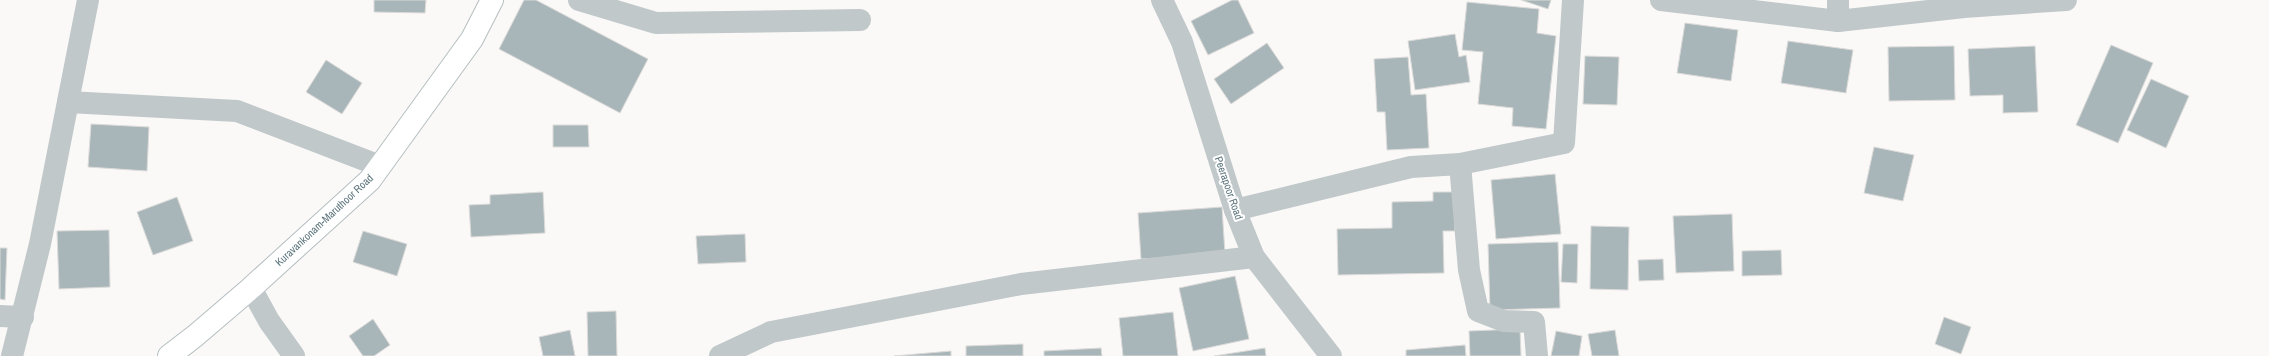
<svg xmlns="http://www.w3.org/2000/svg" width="2269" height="356" viewBox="0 0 2269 356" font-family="'Archivo Narrow',sans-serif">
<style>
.building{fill:#a9b6b9;stroke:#dcdbd9}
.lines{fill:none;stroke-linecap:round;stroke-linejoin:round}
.secondary-casing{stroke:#b5bec1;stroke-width:24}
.minor{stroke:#c0c8ca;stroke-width:22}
.secondary{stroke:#fff;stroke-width:22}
.labels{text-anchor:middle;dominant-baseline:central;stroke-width:4;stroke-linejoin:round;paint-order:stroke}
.street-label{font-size:11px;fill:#5e767e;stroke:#fff}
</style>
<rect width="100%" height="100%" fill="#faf9f7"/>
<g class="building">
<path d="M374 0H426L425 13 374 12Z"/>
<path d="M524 0H536L648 59 620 113 499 49Z"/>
<path d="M1232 0H1238L1254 33 1208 55 1191 21Z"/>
<path d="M1521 0H1551L1548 9Z"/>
<path d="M1467 2 1539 9 1537 33 1556 36 1546 129 1512 126 1513 108 1478 104 1483 52 1462 50Z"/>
<path d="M1685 23 1738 30 1731 81 1677 73Z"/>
<path d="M1455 34 1459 57 1466 55 1470 82 1415 90 1408 41Z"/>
<path d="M1788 41 1853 50 1846 93 1781 83Z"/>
<path d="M1267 43 1284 68 1231 104 1214 79Z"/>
<path d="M2111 45 2153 63 2118 143 2076 125Z"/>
<path d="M1954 46 1955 100 1889 101 1888 47Z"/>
<path d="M2035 46 2038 112 2003 113V95L1970 96 1968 49Z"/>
<path d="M1585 56 1619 57 1617 105 1583 104Z"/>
<path d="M1408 57 1411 95 1426 94 1429 148 1387 150 1385 112H1377L1374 59Z"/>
<path d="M326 60 362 83 342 114 306 92Z"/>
<path d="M2151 79 2189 96 2166 148 2127 130Z"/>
<path d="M91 124 149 127 147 171 88 167Z"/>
<path d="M553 125H588L589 147H553Z"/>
<path d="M1874 147 1914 155 1903 201 1864 193Z"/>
<path d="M1555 174 1561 234 1496 239 1491 180Z"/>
<path d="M543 192 545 233 471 237 469 205 490 204V195Z"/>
<path d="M1433 192H1454L1455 231H1443L1444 273 1338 275 1337 229 1392 228V202L1433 201Z"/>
<path d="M177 197 193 241 153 255 137 212Z"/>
<path d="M1222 207 1225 254 1141 259 1138 213Z"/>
<path d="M1732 214 1734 271 1676 273 1673 216Z"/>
<path d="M1591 226 1629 227 1628 290 1590 289Z"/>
<path d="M109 230 110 287 59 289 57 231Z"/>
<path d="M363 231 407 244 397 276 353 262Z"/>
<path d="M745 234 746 262 698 264 696 236Z"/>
<path d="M1558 242 1560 308 1490 310 1488 244Z"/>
<path d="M1563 244H1578L1577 283 1561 282Z"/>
<path d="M0 248H7L5 300 0 299Z"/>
<path d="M1781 250 1782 275 1742 276V251Z"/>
<path d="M1663 259 1664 280 1639 281 1638 260Z"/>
<path d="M1235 276 1249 339 1193 351 1179 288Z"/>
<path d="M616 311 617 356H588L587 312Z"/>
<path d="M1173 312 1178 356H1123L1119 318Z"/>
<path d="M1944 317 1971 327 1961 354 1935 344Z"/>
<path d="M373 319 390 345 374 356H363L349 336Z"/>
<path d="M1520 329 1521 356H1470L1469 331Z"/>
<path d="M570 330 575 356H543L539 337Z"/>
<path d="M1615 330 1619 356H1592L1588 334Z"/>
<path d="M1556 331 1582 336 1579 356H1551Z"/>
<path d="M1023 344V356H966V346Z"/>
<path d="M1465 345 1466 356H1406V350Z"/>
<path d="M1101 348 1102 356H1044V351Z"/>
<path d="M1265 348 1266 356H1214Z"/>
<path d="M951 351V356H894Z"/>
</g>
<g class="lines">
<defs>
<path id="secondary" d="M169 356 195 336 251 288 370 180 472 39 492 0"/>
</defs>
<use href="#secondary" class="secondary-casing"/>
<g class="minor">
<path d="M579 0 656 23 860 20"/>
<path d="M1162 0 1182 42 1235 210 1254 257 1331 356"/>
<path d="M1661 0 1838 21 1964 7 2066 0"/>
<path d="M1838 21V0"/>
<path d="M68 102 237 111 380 166"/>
<path d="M1460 164 1564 143 1573 0"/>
<path d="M1235 210 1411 167 1460 164 1469 270 1478 311 1504 321 1534 322 1537 356"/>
<path d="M251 288 269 321 294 356"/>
<path d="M0 316 23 317"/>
<path d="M12 356 40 244 88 0"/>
<path d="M720 356 771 332 1021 284 1254 257"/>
</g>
<use href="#secondary" class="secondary"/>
</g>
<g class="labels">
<g class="street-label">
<text transform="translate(1229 188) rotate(71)">Peerapoor Road</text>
<text transform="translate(324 220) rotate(-43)">Kuravankonam-Maruthoor Road</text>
</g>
</g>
</svg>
